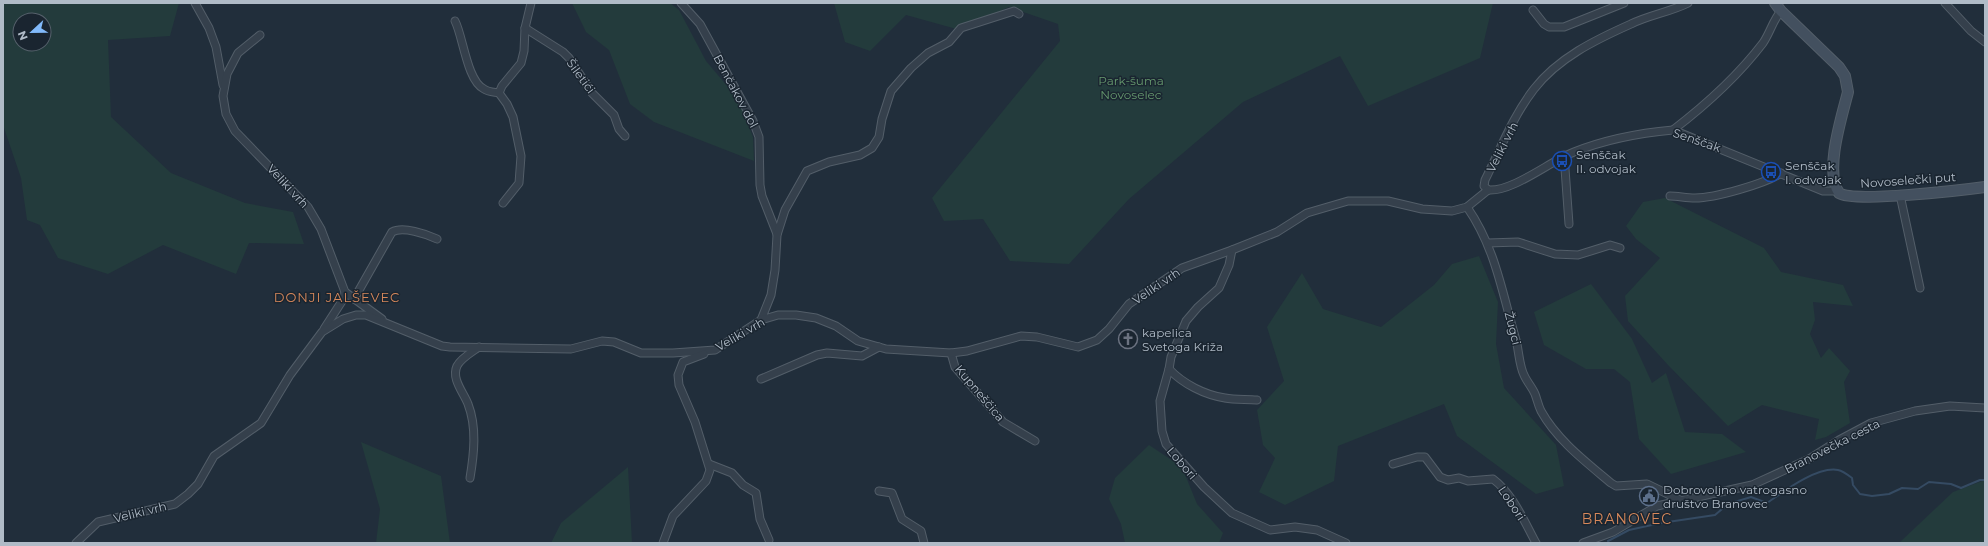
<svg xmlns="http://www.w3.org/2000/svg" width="1988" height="546" viewBox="0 0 1988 546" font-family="Montserrat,sans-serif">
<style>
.green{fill:#233b3c;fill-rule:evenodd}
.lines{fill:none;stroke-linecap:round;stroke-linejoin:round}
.stream{stroke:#354b63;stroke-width:2}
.street-casing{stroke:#535e69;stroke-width:9}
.secondary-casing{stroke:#535e69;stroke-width:12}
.street{stroke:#35404c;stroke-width:7}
.secondary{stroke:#43505f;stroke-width:10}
.labels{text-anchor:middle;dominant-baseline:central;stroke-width:3;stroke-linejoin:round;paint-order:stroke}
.street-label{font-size:12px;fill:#b0bbc7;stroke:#1a2530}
.park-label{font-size:12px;fill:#66996e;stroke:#1a2530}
.poi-label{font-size:12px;fill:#b0bbc7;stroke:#1a2530;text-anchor:start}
.neighbourhood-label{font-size:13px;letter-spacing:1px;fill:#d7885b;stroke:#1a2530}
.quarter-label{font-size:14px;letter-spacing:1px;fill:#d7885b;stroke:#1a2530}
</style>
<rect width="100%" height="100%" fill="#212e3b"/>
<g class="green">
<path d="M3 3H179L170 36 108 40 111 117 171 173 245 203 293 212 304 244 249 243 236 274 163 245 108 274 58 258 40 225 27 220 21 178 3 125ZM20 20H44V44H20Z"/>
<path d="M572 3H670L679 10 706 61 739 100 753 137 754 161 654 122 630 104 609 50 586 32Z"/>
<path d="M834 3H1493L1480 58 1368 106 1340 56 1243 102 1129 199 1069 264 1010 261 983 219 944 221 932 198 1060 41 1058 24 1009 7 960 30 906 15 870 51 845 42Z"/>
<path d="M1665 198 1764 248 1781 272 1843 285 1853 306 1813 302 1815 320 1810 334 1821 358 1829 348 1850 371 1844 382 1850 423 1826 437 1815 440 1819 419 1762 405 1728 426 1668 365 1628 321 1625 296 1660 258 1636 239 1626 226 1643 202Z"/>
<path d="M1479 256 1498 302 1496 344 1504 388 1556 445 1564 486 1536 494 1457 436 1444 404 1338 446 1334 481 1285 505 1259 492 1275 458 1263 445 1257 410 1284 381 1267 327 1302 273 1323 309 1381 327 1434 285 1452 264Z"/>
<path d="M1591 284 1632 339 1652 383 1666 373 1685 432 1722 434 1746 452 1671 474 1639 439 1630 382 1614 369H1586L1544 345 1534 312Z"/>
<path d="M361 442 441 476 450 543H376L380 509Z"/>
<path d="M1149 445 1182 467 1197 504 1223 533 1219 543H1125L1121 524 1109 499 1115 478Z"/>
<path d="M628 467 632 543H551L561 523Z"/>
<path d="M1985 480V543H1899L1953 492Z"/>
</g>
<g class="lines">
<path class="stream" d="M1608 541 1629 530 1661 523 1715 515 1728 504 1751 497 1767 503C1783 492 1817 466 1838 470 1843 471 1848 475 1852 478L1853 485 1860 494 1872 496 1889 494 1902 488 1918 489 1929 482 1951 484 1961 488 1980 480H1985"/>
<defs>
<g id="street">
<path d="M195 3 209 28 216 47 223 85"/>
<path d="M681 3 700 24 753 121 759 137 760 185 762 196 777 234"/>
<path d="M1945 3 1971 31 1985 42"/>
<path d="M1533 10 1544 24 1549 27H1564L1624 3"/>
<path d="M455 21C463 36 467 81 484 89 488 92 494 92 499 93"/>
<path d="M525 28 563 52 569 58 592 93 614 115 619 129 625 136"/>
<path d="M260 35 238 53 227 74 223 96 226 114 235 131 308 207 321 229 345 292 382 319"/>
<path d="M1673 130C1707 104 1737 77 1763 43 1770 33 1773 20 1781 11"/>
<path d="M1564 155 1569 224"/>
<path d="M1488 190C1513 192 1550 161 1574 152 1604 140 1640 133 1673 130L1823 191H1837"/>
<path d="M1488 190 1484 186 1485 180C1500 150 1513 116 1534 89 1558 58 1595 40 1631 24 1649 15 1670 12 1688 3"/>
<path d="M1900 195 1920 288"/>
<path d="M1670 196C1678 196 1686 198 1695 198 1714 198 1765 184 1781 173"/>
<path d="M503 203 519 183 521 156 513 117 507 104 499 93 502 86 521 63 524 51 525 28 531 3"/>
<path d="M1467 207C1496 249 1502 293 1516 340 1519 351 1519 365 1524 375 1527 382 1532 387 1535 394 1537 399 1538 405 1541 411 1557 440 1586 462 1611 483L1616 486 1647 484 1682 501"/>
<path d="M1488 243 1518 242 1555 254 1578 255 1610 245 1620 248"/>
<path d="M1232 250 1229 265 1219 288 1198 307 1186 321 1171 357 1169 369 1160 401 1162 431 1166 444 1204 487 1232 513 1270 530 1295 527 1317 530 1346 543"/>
<path d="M354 299 392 232C403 226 426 234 437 239"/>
<path d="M761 320 771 295 775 270 777 235 785 210 807 171 829 162 860 155 872 148 879 137 882 119 891 91 911 68 928 53 949 42 961 28 1014 11 1019 14"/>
<path d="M324 329 344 298 345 292"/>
<path d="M951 353 955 367 1003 422 1035 441"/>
<path d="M1169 369C1183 384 1205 395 1225 398 1235 400 1247 399 1257 400"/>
<path d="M761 379 817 355 827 353 862 356 879 347"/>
<path d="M709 464 732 473 743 485 756 493 760 519 769 540"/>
<path d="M1393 464 1417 457H1425L1440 477 1448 480 1459 478 1468 481 1493 479C1513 494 1524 521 1536 543"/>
<path d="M470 478C474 454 477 427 468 404 464 393 451 379 457 366 461 358 472 352 479 347"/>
<path d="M879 491 892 493 902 519 921 531 924 543"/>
<path d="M76 543 98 522 175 504 188 494 198 484 214 456 261 423 290 375 322 332 343 319 356 315H366L442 346 450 347 571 349 602 341 614 342 641 353H673L715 350 761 320 778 315H796L816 318 836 326 858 341 886 349 951 353 967 351 1021 336 1037 337 1078 347 1097 340 1109 329 1129 304 1182 268 1232 250 1277 232 1307 213 1348 201H1388L1422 209 1452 211 1467 207 1488 190"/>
<path d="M663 543 673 516 706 481 710 470 695 422 679 385 678 375 683 362 704 354"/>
<path d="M1583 543 1613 532 1657 506 1752 485 1809 459 1839 440 1871 423 1915 411 1950 406 1985 408"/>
</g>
<path id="secondary" d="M1775 3 1781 11 1839 67 1845 76 1848 92C1842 116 1824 171 1839 193 1853 203 1963 190 1985 187"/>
</defs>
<use href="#street" class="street-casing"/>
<use href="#secondary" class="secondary-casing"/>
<use href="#street" class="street"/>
<use href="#secondary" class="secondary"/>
</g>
<defs>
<symbol id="bus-ring" viewBox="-11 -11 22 22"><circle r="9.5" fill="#1a2530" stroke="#1a4fb4" stroke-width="1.5"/><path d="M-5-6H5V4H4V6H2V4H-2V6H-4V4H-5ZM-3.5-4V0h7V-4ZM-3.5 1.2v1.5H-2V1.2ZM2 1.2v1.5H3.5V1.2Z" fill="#1a4fb4"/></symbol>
<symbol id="church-ring" viewBox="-11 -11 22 22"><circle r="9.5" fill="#1a2530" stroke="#6b7280" stroke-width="1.5"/><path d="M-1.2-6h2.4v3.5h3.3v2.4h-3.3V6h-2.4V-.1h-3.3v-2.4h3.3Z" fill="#6b7280"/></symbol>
<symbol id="civic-ring" viewBox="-11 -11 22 22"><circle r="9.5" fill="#1a2530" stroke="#5c6f8a" stroke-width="1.5"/><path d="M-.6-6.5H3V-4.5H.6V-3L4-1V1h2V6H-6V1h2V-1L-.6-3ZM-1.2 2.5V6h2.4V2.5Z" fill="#5c6f8a"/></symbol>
</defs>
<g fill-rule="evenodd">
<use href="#bus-ring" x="1551" y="150" width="22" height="22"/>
<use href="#bus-ring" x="1760" y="161" width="22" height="22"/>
<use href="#church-ring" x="1117" y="328" width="22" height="22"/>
<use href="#civic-ring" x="1638" y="485" width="22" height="22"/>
</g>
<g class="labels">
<g class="street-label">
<text transform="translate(581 76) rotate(54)">Šiletići</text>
<text transform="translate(736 91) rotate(62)">Benčakov dol</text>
<text transform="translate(1697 140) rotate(19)">Senščak</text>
<text transform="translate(1502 147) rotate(-63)">Veliki vrh</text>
<text transform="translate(1908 180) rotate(-4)">Novoselečki put</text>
<text transform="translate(288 186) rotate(47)">Veliki vrh</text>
<text transform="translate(1156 286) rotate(-34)">Veliki vrh</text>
<text transform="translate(1513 328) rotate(76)">Žugci</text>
<text transform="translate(740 334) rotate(-30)">Veliki vrh</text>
<text transform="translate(980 393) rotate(50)">Kupneščica</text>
<text transform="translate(1832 446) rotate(-27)">Branovečka cesta</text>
<text transform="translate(1182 463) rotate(49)">Lobori</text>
<text transform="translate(1512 503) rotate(56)">Lobori</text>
<text transform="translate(140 512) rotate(-14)">Veliki vrh</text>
</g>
<g class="park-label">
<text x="1131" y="80">Park-šuma<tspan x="1131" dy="14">Novoselec</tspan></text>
</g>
<g class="poi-label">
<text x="1576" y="154">Senščak<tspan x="1576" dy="14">II. odvojak</tspan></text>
<text x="1785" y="165">Senščak<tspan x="1785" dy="14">I. odvojak</tspan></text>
<text x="1142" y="332">kapelica<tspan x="1142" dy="14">Svetoga Križa</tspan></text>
<text x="1663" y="489">Dobrovoljno vatrogasno<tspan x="1663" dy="14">društvo Branovec</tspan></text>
</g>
<g class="neighbourhood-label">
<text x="337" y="297">DONJI JALŠEVEC</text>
</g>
<g class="quarter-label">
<text x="1627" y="519">BRANOVEC</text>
</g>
</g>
<rect width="1988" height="546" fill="none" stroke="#b0bbc7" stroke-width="8"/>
<g transform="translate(32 32) rotate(248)"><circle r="19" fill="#1a2530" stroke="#56616c"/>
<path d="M0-3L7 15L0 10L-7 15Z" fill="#82bafb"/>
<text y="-6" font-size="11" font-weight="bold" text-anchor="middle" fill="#b0bbc7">N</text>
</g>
</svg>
